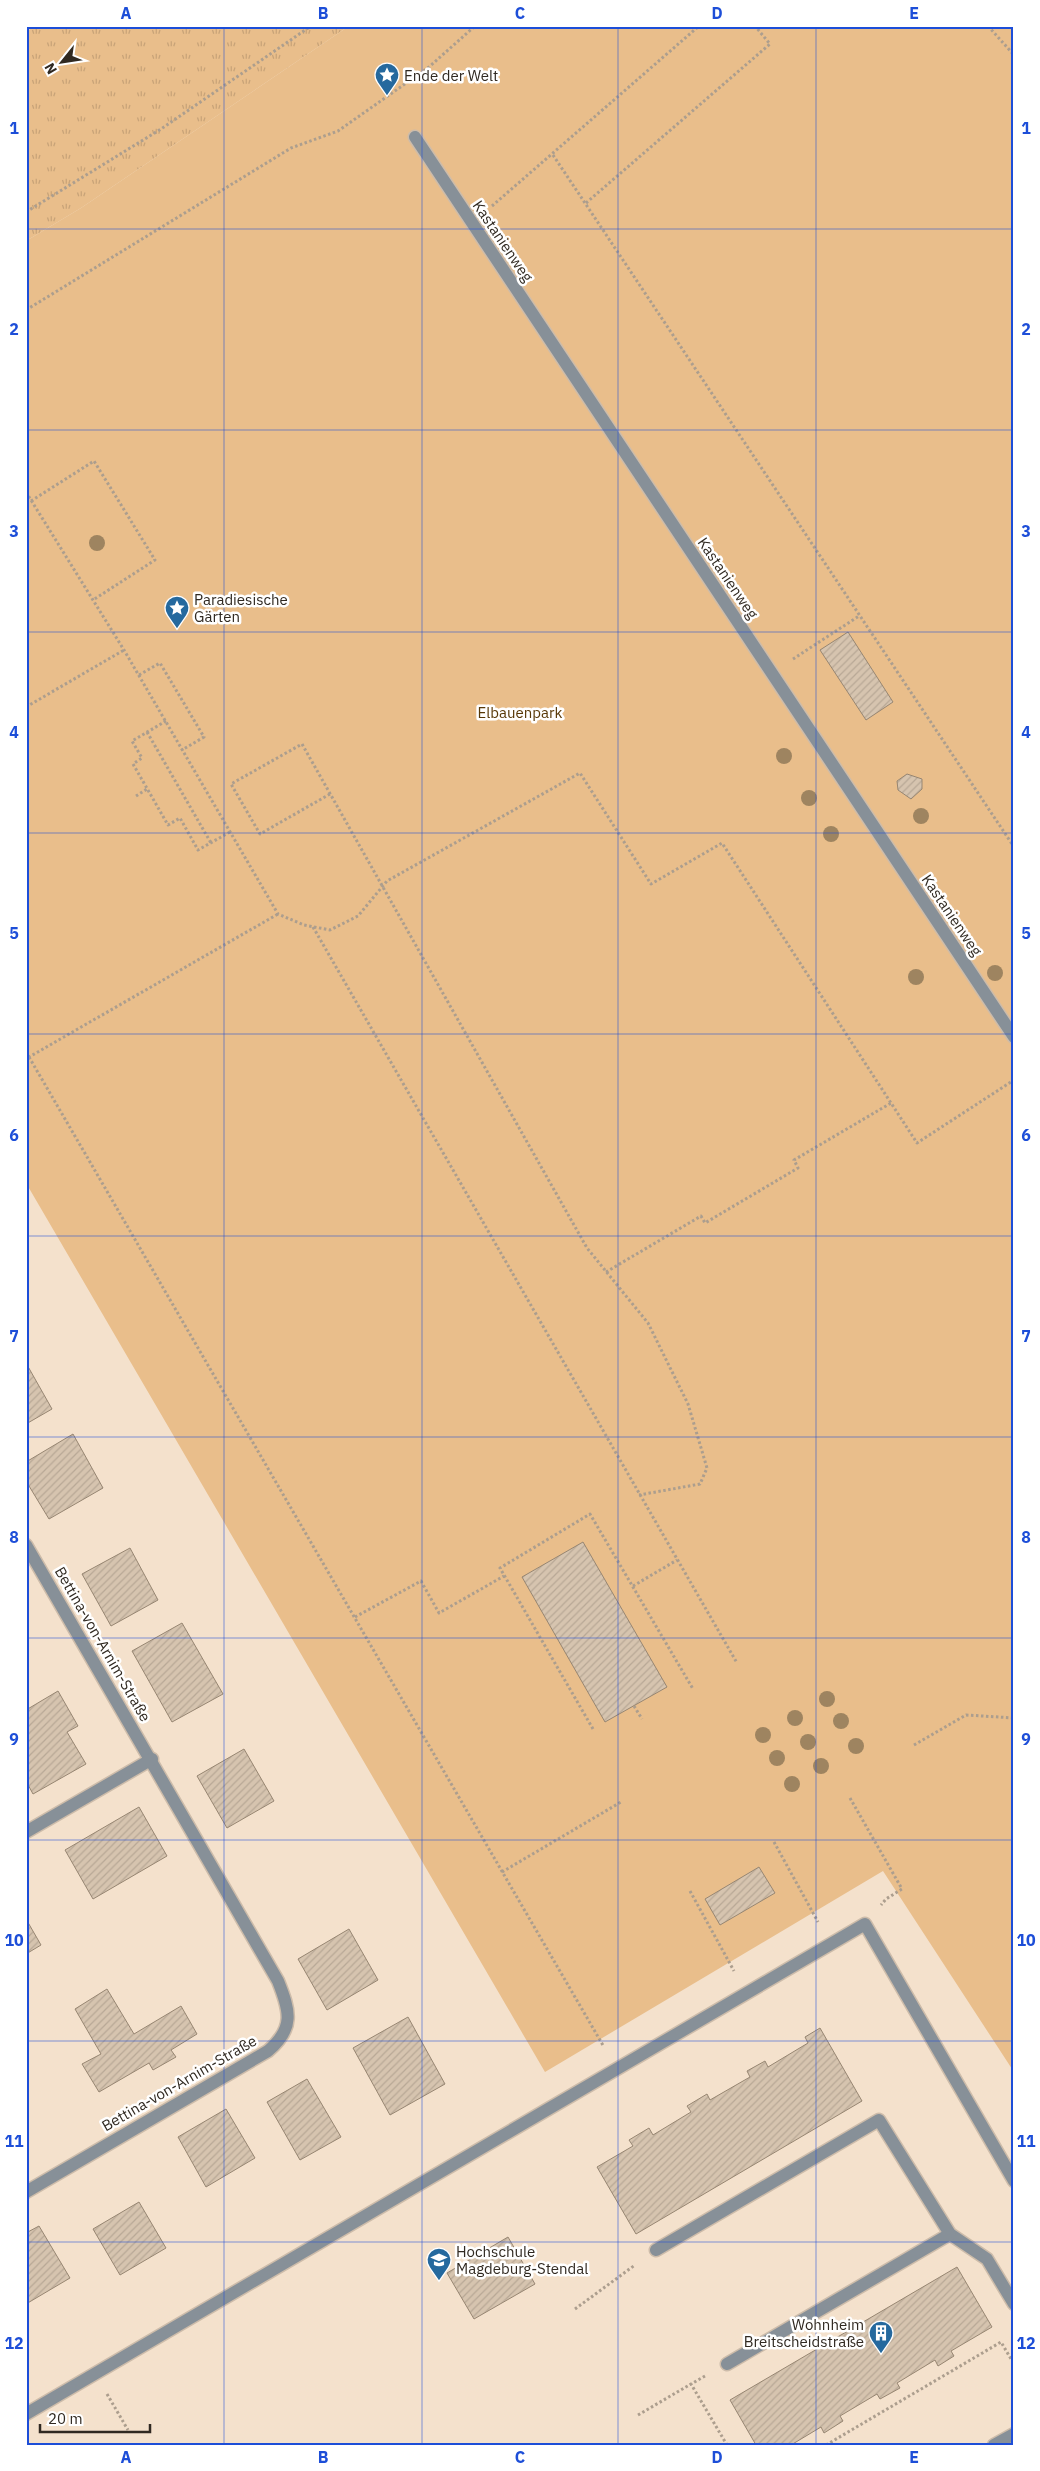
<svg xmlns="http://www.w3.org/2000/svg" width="1040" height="2471" viewBox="0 0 1040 2471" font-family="'IBM Plex Sans',sans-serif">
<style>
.grass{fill:url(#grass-tufts)}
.green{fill:#e9be8b}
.building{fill:url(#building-hatch);stroke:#978672}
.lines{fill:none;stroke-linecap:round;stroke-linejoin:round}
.lane-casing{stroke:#cdbcaa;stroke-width:15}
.street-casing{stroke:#cdbcaa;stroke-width:15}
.path{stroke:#ac9e8e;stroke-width:3;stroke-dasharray:2.5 2.5;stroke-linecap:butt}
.lane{stroke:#879098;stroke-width:12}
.street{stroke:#879098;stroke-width:12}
.tree{fill:#9e8460}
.grid{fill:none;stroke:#1d4ed8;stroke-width:1;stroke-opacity:0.55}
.labels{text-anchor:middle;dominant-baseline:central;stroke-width:5;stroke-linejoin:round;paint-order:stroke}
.poi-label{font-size:15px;fill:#302921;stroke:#fff;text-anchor:start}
.street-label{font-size:15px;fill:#302921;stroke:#fff}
.park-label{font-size:15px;fill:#583807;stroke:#fff}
.neatline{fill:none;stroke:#1d4ed8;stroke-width:2}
.grid-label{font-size:16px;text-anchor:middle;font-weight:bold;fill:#1d4ed8}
</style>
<defs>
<pattern id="grass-tufts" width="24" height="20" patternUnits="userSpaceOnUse" patternTransform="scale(1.25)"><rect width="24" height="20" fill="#e9be8b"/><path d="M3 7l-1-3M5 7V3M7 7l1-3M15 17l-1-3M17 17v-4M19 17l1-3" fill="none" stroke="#c8a378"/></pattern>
<pattern id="building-hatch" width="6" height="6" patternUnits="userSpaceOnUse" patternTransform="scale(1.25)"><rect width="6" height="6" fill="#d6c4af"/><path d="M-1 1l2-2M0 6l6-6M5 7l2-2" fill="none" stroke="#b8a896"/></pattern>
</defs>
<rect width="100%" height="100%" fill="#f4e1cc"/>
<path class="grass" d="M33 26H349L81 208 26 241V33Z"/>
<path class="green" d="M349 26H1014V2072L883 1871 545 2072 26 1183V241L81 208Z"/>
<g class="building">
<path d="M848 632 893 702 866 720 820 650Z"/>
<path d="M907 774 922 779V789L911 799 898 790 897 781Z"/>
<path d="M26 1363 52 1409 26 1424Z"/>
<path d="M73 1434 103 1488 49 1519 26 1481V1462Z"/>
<path d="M583 1542 667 1687 605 1722 522 1577Z"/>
<path d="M130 1548 158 1600 111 1626 82 1574Z"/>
<path d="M182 1623 223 1694 172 1722 132 1651Z"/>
<path d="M58 1691 78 1726 67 1732 86 1764 33 1794 26 1781V1710Z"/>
<path d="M244 1749 274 1801 227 1828 197 1776Z"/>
<path d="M139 1807 167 1856 93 1899 65 1850Z"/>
<path d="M759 1867 775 1893 720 1925 705 1899Z"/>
<path d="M26 1919 41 1945 26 1954Z"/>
<path d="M349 1929 378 1980 327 2010 298 1959Z"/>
<path d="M107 1989 134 2034 181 2006 197 2034 171 2050 176 2057 153 2070 149 2063 99 2092 82 2064 101 2054 75 2009Z"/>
<path d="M408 2017 445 2084 390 2115 353 2048Z"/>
<path d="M820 2028 862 2101 636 2234 597 2167 633 2146 629 2140 649 2128 653 2135 691 2112 687 2106 707 2094 710 2100 750 2077 747 2071 765 2061 768 2067 808 2043 805 2037Z"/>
<path d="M307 2079 341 2137 300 2160 267 2102Z"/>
<path d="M226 2109 255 2158 206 2187 178 2137Z"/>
<path d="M139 2202 166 2248 120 2275 93 2229Z"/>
<path d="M39 2226 70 2278 26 2304V2233Z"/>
<path d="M508 2237 535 2284 474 2319 447 2273Z"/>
<path d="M957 2267 992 2327 951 2351 954 2356 938 2366 935 2360 897 2383 900 2388 880 2399 877 2394 840 2416 843 2421 824 2433 821 2427 791 2445H756L730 2400Z"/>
</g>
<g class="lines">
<defs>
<g id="lane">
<path d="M415 137 1014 1037"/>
<path d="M656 2250 879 2120 950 2234 987 2259 1014 2304"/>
<path d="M727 2364 950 2234"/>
<path d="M26 2414 865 1924 1014 2181"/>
<path d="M994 2445 1014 2434"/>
</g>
<g id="street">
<path d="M26 1545 278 1981C290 2011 295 2028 268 2051L26 2192"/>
<path d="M26 1832 152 1759"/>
</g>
</defs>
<use href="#lane" class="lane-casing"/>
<use href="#street" class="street-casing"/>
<g class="path">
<path d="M988 26 1014 55"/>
<path d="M553 155 1014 847"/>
<path d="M586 203 770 44 755 26"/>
<path d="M492 206 699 26"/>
<path d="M26 212 161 129 311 26"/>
<path d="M26 310 291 148 338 131 429 67 475 26"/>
<path d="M26 492 124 650 278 914 304 925 330 930 358 916 387 881 580 773 651 884 722 843 917 1143 1014 1080"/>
<path d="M31 501 94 461 155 560 93 600"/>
<path d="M793 659 859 616"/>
<path d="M139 675 160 663 204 737 182 750"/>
<path d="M26 707 124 650"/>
<path d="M166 721 132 741 142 758 133 764 168 825 180 818 198 850 230 832"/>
<path d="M147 732 211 843"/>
<path d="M330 794 260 834 231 784 302 744 587 1248 648 1323 688 1404 707 1468 700 1484 639 1495"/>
<path d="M136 796 147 789"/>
<path d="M313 927 737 1663"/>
<path d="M26 1052 29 1057 278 914"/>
<path d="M29 1057 604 2047"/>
<path d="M606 1272 701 1216 705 1223 798 1168 794 1160 891 1103"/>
<path d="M633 1586 677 1560"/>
<path d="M355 1617 421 1581 439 1613 504 1576"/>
<path d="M634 1706 642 1719"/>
<path d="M593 1729 500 1568 590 1514 693 1689"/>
<path d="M914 1745 966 1715 1014 1718"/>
<path d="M850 1798 902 1889 886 1899 881 1905"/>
<path d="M774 1842 818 1922"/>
<path d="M502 1872 621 1802"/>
<path d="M690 1891 734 1971"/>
<path d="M575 2309 635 2265"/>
<path d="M705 2376 691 2384 727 2445"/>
<path d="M107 2394 128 2430"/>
<path d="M638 2415 691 2384"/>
<path d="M826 2445 1001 2342 1014 2364"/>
</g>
<use href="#lane" class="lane"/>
<use href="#street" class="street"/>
</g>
<g class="tree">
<circle cx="97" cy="543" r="8"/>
<circle cx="784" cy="756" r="8"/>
<circle cx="809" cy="798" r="8"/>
<circle cx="921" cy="816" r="8"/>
<circle cx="831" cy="834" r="8"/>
<circle cx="995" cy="973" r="8"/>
<circle cx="916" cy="977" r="8"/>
<circle cx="827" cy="1699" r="8"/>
<circle cx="795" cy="1718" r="8"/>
<circle cx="841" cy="1721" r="8"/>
<circle cx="763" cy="1735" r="8"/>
<circle cx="808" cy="1742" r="8"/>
<circle cx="856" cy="1746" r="8"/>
<circle cx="777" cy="1758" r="8"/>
<circle cx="821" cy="1766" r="8"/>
<circle cx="792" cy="1784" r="8"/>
</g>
<path class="grid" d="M224 26V2445M422 26V2445M618 26V2445M816 26V2445M26 229H1014M26 430H1014M26 632H1014M26 833H1014M26 1034H1014M26 1236H1014M26 1437H1014M26 1638H1014M26 1840H1014M26 2041H1014M26 2242H1014"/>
<defs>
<symbol id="sight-pin" viewBox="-11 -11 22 30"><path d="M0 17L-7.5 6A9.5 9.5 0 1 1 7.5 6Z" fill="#25699e" stroke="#fff"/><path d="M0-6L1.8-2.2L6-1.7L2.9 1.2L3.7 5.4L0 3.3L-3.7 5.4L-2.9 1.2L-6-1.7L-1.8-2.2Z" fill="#fff"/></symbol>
<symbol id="university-pin" viewBox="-11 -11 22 30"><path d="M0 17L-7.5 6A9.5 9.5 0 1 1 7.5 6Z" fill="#25699e" stroke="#fff"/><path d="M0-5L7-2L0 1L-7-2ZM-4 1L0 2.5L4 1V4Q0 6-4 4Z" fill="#fff"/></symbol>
<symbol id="building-pin" viewBox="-11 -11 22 30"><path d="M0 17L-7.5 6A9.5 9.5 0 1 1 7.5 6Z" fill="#25699e" stroke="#fff"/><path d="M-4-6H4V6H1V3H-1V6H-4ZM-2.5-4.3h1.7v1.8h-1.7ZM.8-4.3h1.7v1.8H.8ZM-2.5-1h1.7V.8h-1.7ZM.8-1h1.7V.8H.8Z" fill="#fff"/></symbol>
</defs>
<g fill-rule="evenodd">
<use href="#sight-pin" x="373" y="61" width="28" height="38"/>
<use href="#sight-pin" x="163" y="594" width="28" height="38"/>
<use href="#university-pin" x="425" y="2246" width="28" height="38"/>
<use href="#building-pin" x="867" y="2319" width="28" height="38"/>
</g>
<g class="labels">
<g class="poi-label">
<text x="404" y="75">Ende der Welt</text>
<text x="194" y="599">Paradiesische<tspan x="194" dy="17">Gärten</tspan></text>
<text x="456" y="2251">Hochschule<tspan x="456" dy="17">Magdeburg-Stendal</tspan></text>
<text x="864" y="2324" text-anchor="end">Wohnheim<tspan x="864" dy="17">Breitscheidstraße</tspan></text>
</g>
<g class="street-label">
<text transform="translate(503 241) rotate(56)">Kastanienweg</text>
<text transform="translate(728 578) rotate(56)">Kastanienweg</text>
<text transform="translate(952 915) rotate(56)">Kastanienweg</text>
<text transform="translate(103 1644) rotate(60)">Bettina-von-Arnim-Straße</text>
<text transform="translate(179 2083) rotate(-30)">Bettina-von-Arnim-Straße</text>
</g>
<g class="park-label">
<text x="520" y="712">Elbauenpark</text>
</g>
</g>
<rect width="1040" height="2471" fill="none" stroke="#ffffff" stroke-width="55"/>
<g transform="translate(62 62) rotate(240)" stroke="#ffffff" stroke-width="4" paint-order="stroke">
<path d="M0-4L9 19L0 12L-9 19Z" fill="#302921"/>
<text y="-8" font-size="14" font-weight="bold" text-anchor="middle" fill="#302921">N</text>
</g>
<path d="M40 2424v8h110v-8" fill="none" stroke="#302921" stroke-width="2.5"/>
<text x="48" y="2424" font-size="15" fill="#302921" stroke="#ffffff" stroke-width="4" paint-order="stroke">20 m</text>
<rect x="28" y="28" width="984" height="2416" class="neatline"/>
<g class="grid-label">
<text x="126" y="19">A</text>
<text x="323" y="19">B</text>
<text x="520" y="19">C</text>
<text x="717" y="19">D</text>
<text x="914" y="19">E</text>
<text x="14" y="134">1</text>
<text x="1026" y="134">1</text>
<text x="14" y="335">2</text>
<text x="1026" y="335">2</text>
<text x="14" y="537">3</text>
<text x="1026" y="537">3</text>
<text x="14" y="738">4</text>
<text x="1026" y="738">4</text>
<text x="14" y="939">5</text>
<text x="1026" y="939">5</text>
<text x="14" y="1141">6</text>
<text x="1026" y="1141">6</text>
<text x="14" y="1342">7</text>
<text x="1026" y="1342">7</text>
<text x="14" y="1543">8</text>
<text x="1026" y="1543">8</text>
<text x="14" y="1745">9</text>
<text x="1026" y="1745">9</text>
<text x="14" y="1946">10</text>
<text x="1026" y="1946">10</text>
<text x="14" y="2147">11</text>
<text x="1026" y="2147">11</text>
<text x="14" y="2349">12</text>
<text x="1026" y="2349">12</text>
<text x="126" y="2463">A</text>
<text x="323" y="2463">B</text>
<text x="520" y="2463">C</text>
<text x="717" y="2463">D</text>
<text x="914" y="2463">E</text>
</g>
</svg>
